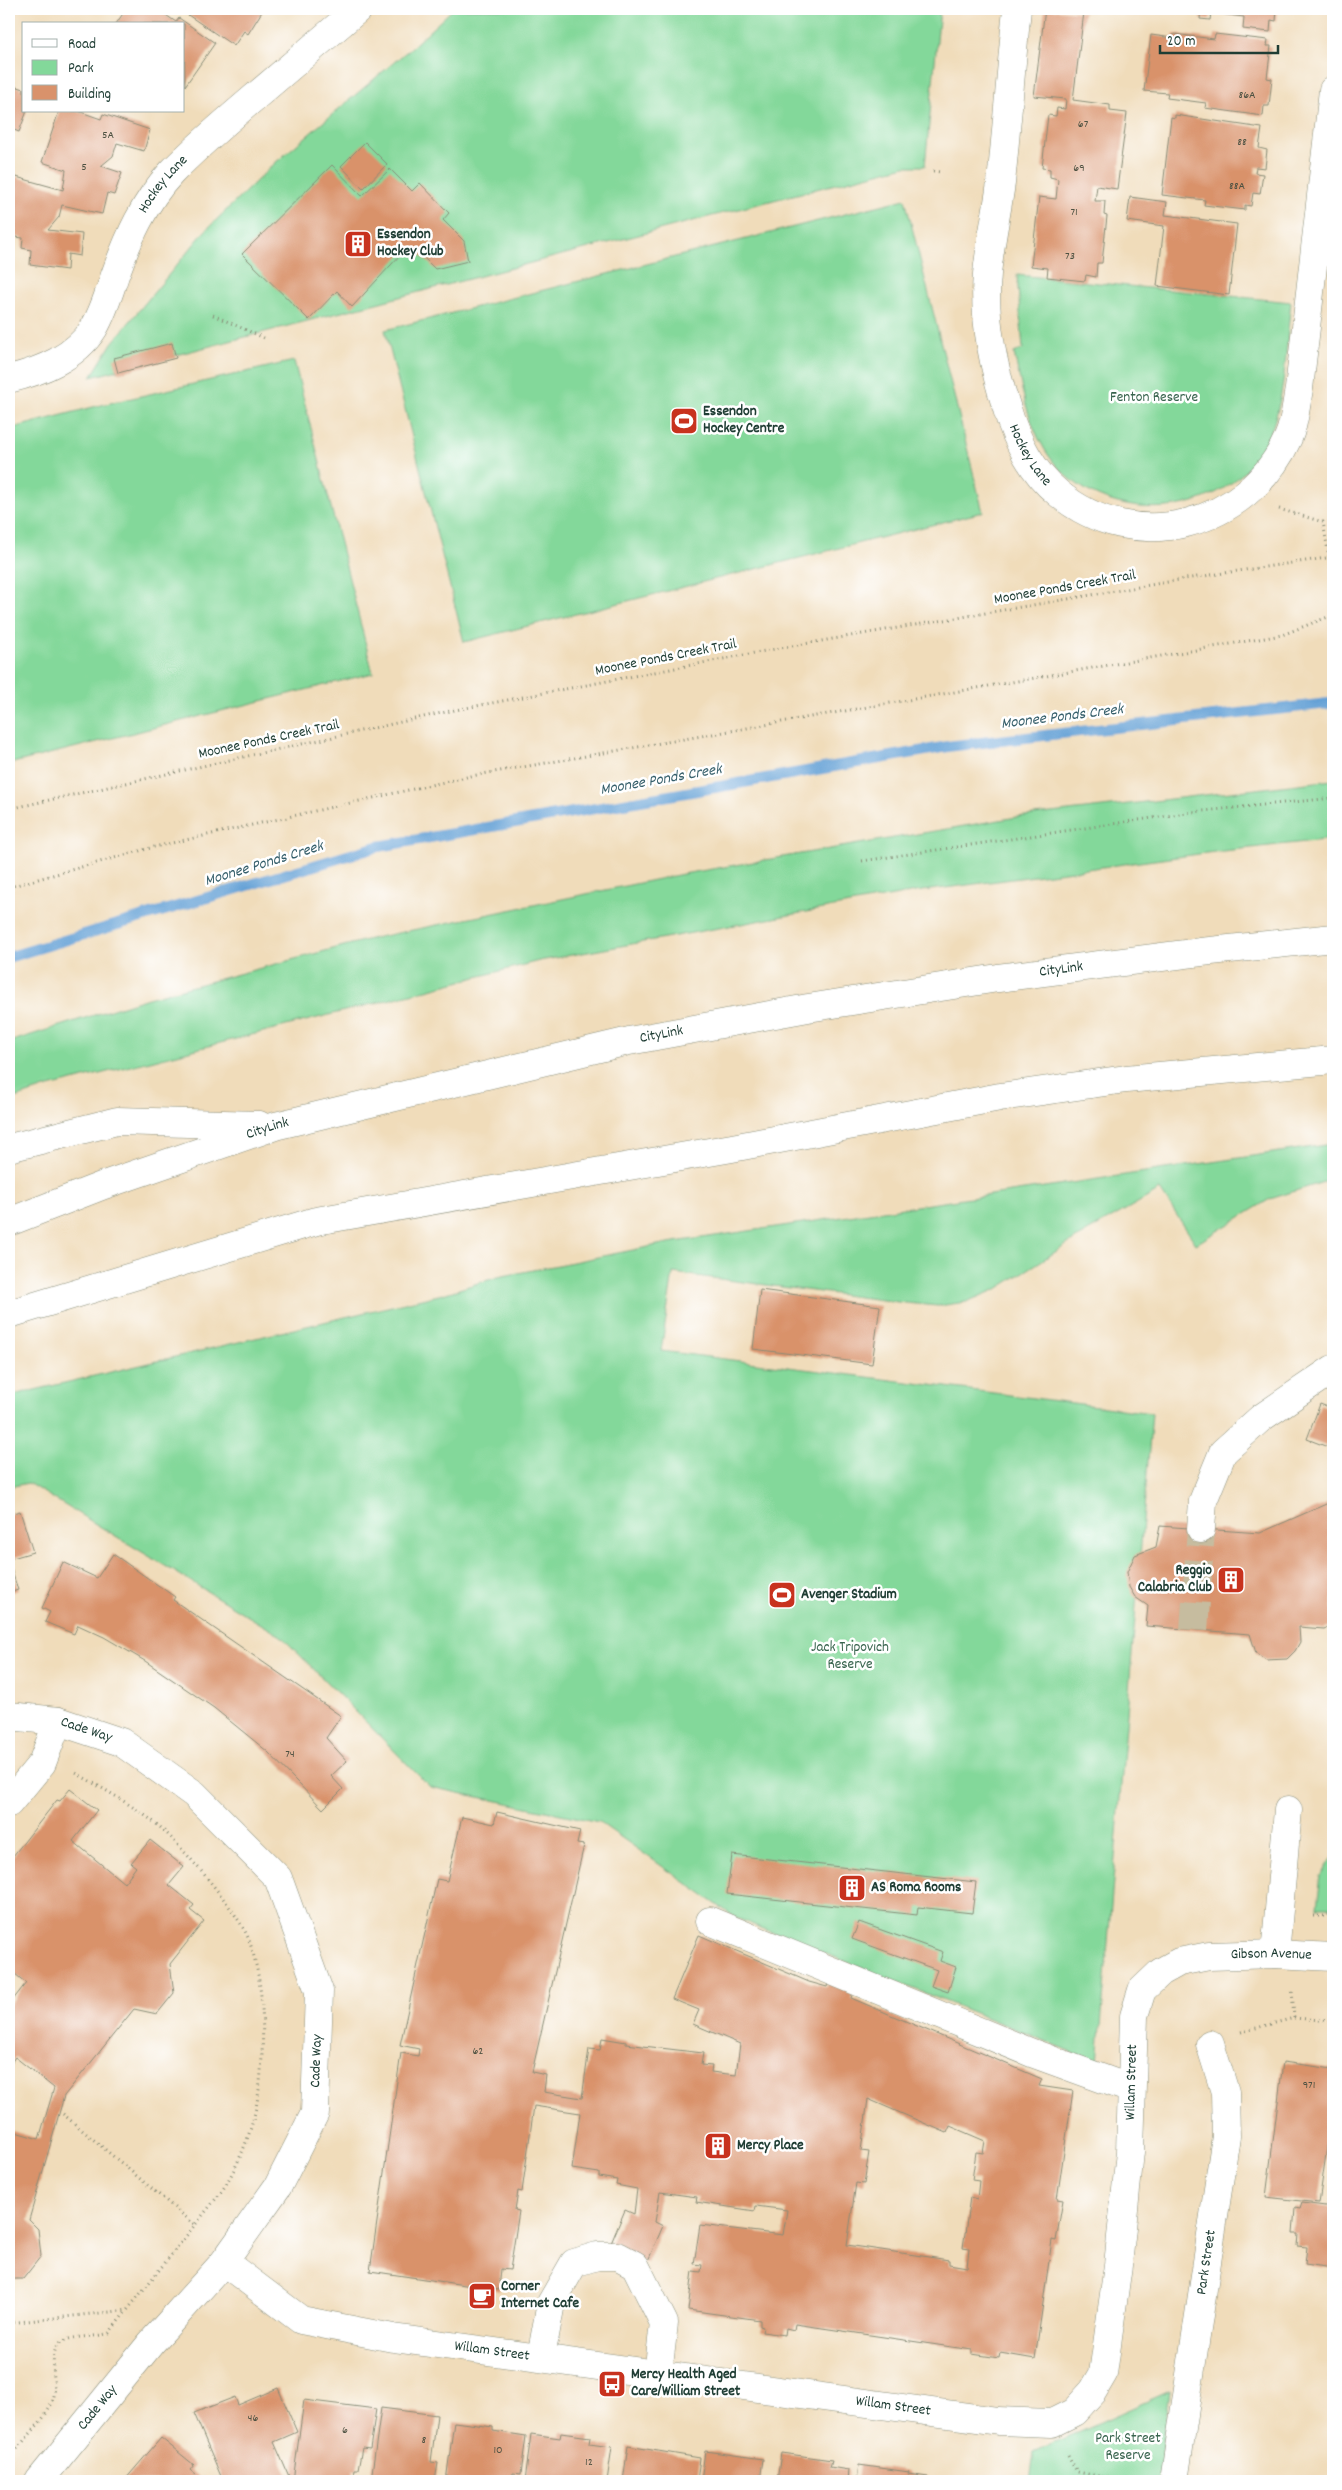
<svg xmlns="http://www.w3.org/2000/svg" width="1342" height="2490" viewBox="0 0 1342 2490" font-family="Dekko,sans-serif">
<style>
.green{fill:#83d89a;stroke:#518a67}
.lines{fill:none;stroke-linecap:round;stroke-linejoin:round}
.stream{stroke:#64a0d5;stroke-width:11}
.building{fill:#d9926b;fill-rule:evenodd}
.minor-tunnel{stroke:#c6bc9f;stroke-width:28;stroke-dasharray:28 14;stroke-linecap:butt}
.minor-casing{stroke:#888c77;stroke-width:29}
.highway-casing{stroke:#888c77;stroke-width:29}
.path{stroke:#888c77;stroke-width:3;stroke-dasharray:1 4;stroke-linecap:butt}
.minor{stroke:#fff;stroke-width:28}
.highway{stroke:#fff;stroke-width:28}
.labels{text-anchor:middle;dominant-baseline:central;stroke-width:5;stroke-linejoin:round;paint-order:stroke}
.number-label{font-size:12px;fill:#4e5242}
.street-label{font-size:15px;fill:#1f3d34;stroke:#fff}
.poi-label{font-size:15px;font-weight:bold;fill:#1f3d34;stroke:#fff;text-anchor:start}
.park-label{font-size:15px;fill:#38644e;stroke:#fff}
.water-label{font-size:16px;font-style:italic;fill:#37606c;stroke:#fff}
</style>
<rect width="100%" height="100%" fill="#fff"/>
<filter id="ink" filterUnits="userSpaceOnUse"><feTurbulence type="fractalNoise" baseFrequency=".02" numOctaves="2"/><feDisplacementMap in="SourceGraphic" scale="10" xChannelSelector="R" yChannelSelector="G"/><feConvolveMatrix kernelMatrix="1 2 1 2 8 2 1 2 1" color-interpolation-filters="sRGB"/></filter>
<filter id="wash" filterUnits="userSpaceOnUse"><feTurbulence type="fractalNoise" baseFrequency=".0096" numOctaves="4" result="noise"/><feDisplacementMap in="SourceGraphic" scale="20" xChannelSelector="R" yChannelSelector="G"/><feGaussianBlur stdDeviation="1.12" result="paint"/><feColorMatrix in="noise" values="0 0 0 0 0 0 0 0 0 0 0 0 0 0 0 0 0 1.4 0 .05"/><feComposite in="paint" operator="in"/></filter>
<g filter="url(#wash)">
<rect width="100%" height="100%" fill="#f0dcba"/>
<g class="green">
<path d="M453 9H940L925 166H905L91 377 112 343 205 231 275 163 412 47Z"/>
<path d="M905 199 983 512 464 642 385 330Z"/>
<path d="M1017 275 1291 302C1285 348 1287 404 1264 446 1219 527 1093 528 1045 450 1027 421 1021 385 1014 353L1023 349Z"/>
<path d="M294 361 373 673 9 764V429L97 406Z"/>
<path d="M1333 780V839L1214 852 915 892 539 961 45 1088 9 1100V1042L148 998 374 938 683 874 1017 817Z"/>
<path d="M1333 1144V1179L1270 1199 1196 1244 1160 1190 1082 1235 997 1289 966 1302 938 1306 906 1303 673 1273 661 1351 1152 1413 1098 2062 736 1918 599 1822 430 1787 281 1636 28 1483 9 1487V1396L443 1294 498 1277 668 1243Z"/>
<path d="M1333 1858V1907H1317L1321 1875Z"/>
<path d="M1170 2391 1157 2481H1029L1033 2452Z"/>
</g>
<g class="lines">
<path class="stream" d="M9 957 376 847 951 746 1333 703"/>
</g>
<g id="blocks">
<g class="building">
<path d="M126 9H157L176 22 179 18 215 43 185 86 184 24H116Z"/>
<path d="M179 9H262L263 10 248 34 244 31 234 46Z"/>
<path d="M1045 9 1084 12 1073 100 1110 105V111L1127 113 1117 189 1097 186 1095 201H1105L1104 215 1107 216 1102 263H1097L1096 277 1086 275 1085 281 1047 277 1048 268 1031 266 1039 197 1056 199 1058 179 1050 177V169L1042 168 1048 115 1056 116 1057 108 1065 109 1066 99 1034 96Z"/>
<path d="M1201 9H1277L1276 21 1271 20 1270 32 1243 29 1244 17 1211 13 1210 20 1200 19Z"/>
<path d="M1174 34 1214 39 1215 34 1268 40 1267 46H1271L1267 78 1272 79 1269 106H1264L1263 116 1205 108 1206 103 1167 98 1168 93 1144 91 1151 35 1173 38Z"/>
<path d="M9 84 24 89V111H27L19 132 9 128Z"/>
<path d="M59 111H78L101 119 103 114 150 130 144 151 117 143 113 156 101 166 122 173 114 195 107 193 102 214 62 205 59 217 48 230 82 234 80 256 68 254 67 270 30 265 31 250 22 248 23 238 9 236V175L63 190 66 170 42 162Z"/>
<path d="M1175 115 1262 128 1259 148 1267 150 1265 168 1256 167 1255 173 1263 174 1260 194 1253 193 1251 206 1245 205V210L1204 205 1205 200 1162 195 1171 117 1175 118Z"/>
<path d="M365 142 387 164 363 189 341 166Z"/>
<path d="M332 165 362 196 390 169 412 191 420 183 449 213 443 220 464 241 468 261 435 269 414 248 406 256 403 252 352 307 337 291 309 320 242 254Z"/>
<path d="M1130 197 1167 202 1165 215 1237 224 1229 295 1157 286 1164 226 1127 221Z"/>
<path d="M172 343 176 358 118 373 114 358Z"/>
<path d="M760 1290 880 1306 872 1364 753 1349Z"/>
<path d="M1320 1404 1333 1409V1449L1307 1439Z"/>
<path d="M1333 1501V1625L1324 1629 1299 1627 1300 1642 1295 1651 1287 1659 1266 1660 1256 1653 1250 1634 1146 1626 1148 1606 1135 1597 1129 1587 1127 1572 1135 1555 1156 1547 1160 1526 1260 1533Z"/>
<path d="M20 1511 33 1552 9 1559V1514Z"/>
<path d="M113 1554 175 1597 173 1600 341 1716 326 1738 347 1761 331 1776 343 1789 323 1809 268 1752 214 1708 145 1661 104 1637 78 1625 74 1634 45 1622 50 1612 42 1608 63 1562 97 1578Z"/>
<path d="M9 1562 18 1590 9 1593Z"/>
<path d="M70 1789 97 1810 73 1841 124 1883 136 1867 131 1863 150 1840 184 1867 169 1885 194 1905 190 1910 204 1921 170 1964 174 1993 157 2014 134 2009 64 2096 29 2220 38 2229 41 2256 23 2279H9V2130L39 2139 54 2088 15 2057 9 2066V2005L26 1983 9 1969V1861L57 1800 60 1801Z"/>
<path d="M497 1812 580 1831 577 1844 584 1845 532 2072 546 2075 544 2092 582 2098 589 2049 600 2050 602 2038 626 2042V2044L703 2053 701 2065 712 2066 711 2072 736 2075 740 2044 693 2024 699 2010 672 1999 699 1935 809 1982 827 1987 828 1983 853 1993 851 1998 1042 2079 1039 2086 1073 2091 1057 2199 1063 2200 1056 2241 1052 2240 1035 2359 1000 2353 999 2358 972 2354V2350L795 2324 794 2330 786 2328 785 2335 762 2332 763 2327 760 2326V2320L688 2310 693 2271 701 2272 702 2265 694 2264 700 2225 783 2235 787 2210 756 2206 755 2211 696 2202 697 2197 660 2192 655 2222 663 2226 647 2263 609 2248 625 2210 634 2214 637 2189 616 2185 617 2180 599 2177V2173L572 2169 580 2113 534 2106 522 2192 518 2191 515 2210 519 2211 510 2270 501 2269 499 2290 370 2271 401 2053 418 2056 419 2049 400 2045 437 1879 447 1881 462 1817 494 1824ZM868 2099 947 2133 950 2126 985 2141 983 2153 976 2152 972 2180 979 2181 977 2199 970 2197 963 2248 969 2249 967 2267 949 2264V2260L847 2245 856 2183 864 2184 869 2152 861 2151Z"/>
<path d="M732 1855 976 1882 972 1913 918 1907 917 1915 727 1894Z"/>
<path d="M859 1922 943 1952 940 1961 956 1967 948 1992 931 1986 937 1970 852 1939Z"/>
<path d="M1283 2062 1333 2069V2105L1319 2203 1266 2197Z"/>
<path d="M1302 2203 1333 2207V2268L1305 2264 1307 2247 1297 2246 1298 2233H1293L1295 2208 1300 2209Z"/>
<path d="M278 2388 297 2432 274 2442 291 2481H223L194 2413 235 2397 238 2405Z"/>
<path d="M304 2400 376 2409 370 2449 362 2448 358 2470H354L352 2481H293Z"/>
<path d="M381 2408 437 2415 431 2462 438 2463 435 2481 371 2480Z"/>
<path d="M454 2422 493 2427V2431L526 2436 521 2474 513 2473 512 2481H446Z"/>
<path d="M561 2433 590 2437 589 2444 612 2447 607 2481H525L531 2434 560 2438Z"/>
<path d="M161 2438 194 2465 190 2470 203 2481H124Z"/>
<path d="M628 2446 700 2458 697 2481H623Z"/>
<path d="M705 2451 763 2459 760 2481H701Z"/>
<path d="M781 2453 832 2460 830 2467 848 2470 847 2481H777Z"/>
<path d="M859 2465 909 2472 908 2474 928 2477 927 2481H857Z"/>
</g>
</g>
</g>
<g filter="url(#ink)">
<use href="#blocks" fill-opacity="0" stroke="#888c77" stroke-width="1"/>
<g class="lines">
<path class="minor-tunnel" d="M1194 1630 1201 1529"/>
<defs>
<g id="minor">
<path id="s1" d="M1017 9C1011 67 1007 125 1001 183 997 213 990 243 987 274 983 319 993 366 1007 409 1016 440 1033 473 1058 493 1134 557 1248 527 1288 438 1295 423 1296 404 1299 389L1333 90"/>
<path id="s2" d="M9 379C41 371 75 358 94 328 104 311 109 293 115 275 128 239 144 202 171 173 195 148 222 125 249 102 285 71 322 40 358 9"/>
<path d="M1201 1529 1203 1501 1223 1452 1261 1418 1333 1369"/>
<path id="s3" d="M9 1716 58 1721 121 1742 194 1794 278 1878 319 1991 315 2113 278 2186 224 2262 151 2343 39 2481"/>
<path d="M9 1803 42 1763 58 1721"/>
<path d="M710 1921 1032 2053 1131 2089"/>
<path d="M1275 1954 1288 1810"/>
<path id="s4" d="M224 2262 301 2320 393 2338 998 2421 1052 2423 1074 2412 1093 2391 1103 2374 1118 2265 1130 2152 1134 2016 1142 1990 1161 1972 1179 1962 1209 1956 1275 1954 1333 1957"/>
<path d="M541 2357 551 2303 574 2263 597 2256H618L635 2265 664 2323 658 2374"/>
<path id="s5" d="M1174 2481 1226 2136 1225 2092 1210 2044"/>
</g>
<g id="highway">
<path d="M9 1148 117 1121 259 1125"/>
<path id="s6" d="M9 1222 104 1185 275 1126 629 1041 808 1008 998 978 1201 952 1333 938"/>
<path d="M9 1314 316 1221 732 1148 1000 1097 1126 1079 1333 1060"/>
</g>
</defs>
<use href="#minor" class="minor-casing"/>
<use href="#highway" class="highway-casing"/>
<g class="path">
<path d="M933 171 941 172"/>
<path d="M213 315 264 338"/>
<path d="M1279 509 1323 522 1329 557"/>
<path d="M9 809 455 710 786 647 1197 577 1333 557"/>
<path d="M862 861 1193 812 1333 798"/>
<path d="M9 887 154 847 471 776 1282 635 1333 615"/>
<path d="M1313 1916H1333"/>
<path d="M1294 2018 1333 2021"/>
<path d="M1241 2032 1294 2018 1292 1989"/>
<path d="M63 2114 195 2225"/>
<path d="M9 2323 128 2310"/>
<path d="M17 2449C29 2434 50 2415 54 2396 57 2381 46 2350 63 2341 76 2335 95 2338 109 2333L222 2191C249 2147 260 2107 262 2055 264 2016 262 1978 249 1940 238 1911 184 1849 160 1827 139 1809 99 1786 74 1772"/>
<path d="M1068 2455 1077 2472 1125 2481"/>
</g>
<use href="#minor" class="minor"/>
<use href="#highway" class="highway"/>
</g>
</g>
<defs>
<symbol id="building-square" viewBox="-11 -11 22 22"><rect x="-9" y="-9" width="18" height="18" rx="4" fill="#c8321e" stroke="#fff"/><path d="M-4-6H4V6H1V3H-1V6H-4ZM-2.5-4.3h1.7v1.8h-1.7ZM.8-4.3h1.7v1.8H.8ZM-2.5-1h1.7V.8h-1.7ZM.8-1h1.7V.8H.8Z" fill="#fff"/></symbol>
<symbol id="stadium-square" viewBox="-11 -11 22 22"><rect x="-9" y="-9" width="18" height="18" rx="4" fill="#c8321e" stroke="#fff"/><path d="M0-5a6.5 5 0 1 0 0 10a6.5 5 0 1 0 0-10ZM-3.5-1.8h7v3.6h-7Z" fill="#fff"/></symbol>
<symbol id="cafe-square" viewBox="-11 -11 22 22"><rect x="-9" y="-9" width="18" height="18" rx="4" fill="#c8321e" stroke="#fff"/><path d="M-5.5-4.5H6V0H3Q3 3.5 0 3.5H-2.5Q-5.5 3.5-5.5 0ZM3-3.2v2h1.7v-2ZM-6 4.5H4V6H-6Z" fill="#fff"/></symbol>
<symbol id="bus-square" viewBox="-11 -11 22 22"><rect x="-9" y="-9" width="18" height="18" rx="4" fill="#c8321e" stroke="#fff"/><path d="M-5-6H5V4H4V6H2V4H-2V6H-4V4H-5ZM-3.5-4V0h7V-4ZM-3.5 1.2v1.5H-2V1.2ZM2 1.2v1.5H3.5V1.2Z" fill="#fff"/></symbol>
</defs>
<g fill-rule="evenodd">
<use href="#building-square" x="342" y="228" width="32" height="32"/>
<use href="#stadium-square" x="668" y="405" width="32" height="32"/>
<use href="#building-square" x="1215" y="1564" width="32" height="32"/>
<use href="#stadium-square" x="766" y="1579" width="32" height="32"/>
<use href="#building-square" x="836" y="1872" width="32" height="32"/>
<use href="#building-square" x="702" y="2130" width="32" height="32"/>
<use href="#cafe-square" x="466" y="2280" width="32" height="32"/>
<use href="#bus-square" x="596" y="2368" width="32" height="32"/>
</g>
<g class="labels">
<g class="number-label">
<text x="1247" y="95">86A</text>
<text x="1083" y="124">67</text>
<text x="108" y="135">5A</text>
<text x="1242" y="142">88</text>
<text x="84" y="167">5</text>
<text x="1079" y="168">69</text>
<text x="1237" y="186">88A</text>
<text x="1074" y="212">71</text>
<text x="1070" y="256">73</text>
<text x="290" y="1754">74</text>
<text x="478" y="2051">62</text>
<text x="1309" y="2085">971</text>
<text x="253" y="2418">46</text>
<text x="345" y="2430">6</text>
<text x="424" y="2440">8</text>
<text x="498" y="2450">10</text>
<text x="589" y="2462">12</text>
</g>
<g class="street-label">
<text stroke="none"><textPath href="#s2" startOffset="262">Hockey Lane</textPath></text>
<text stroke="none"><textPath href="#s1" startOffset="456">Hockey Lane</textPath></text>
<text transform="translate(1065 588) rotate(-10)">Moonee Ponds Creek Trail</text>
<text transform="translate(666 658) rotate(-11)">Moonee Ponds Creek Trail</text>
<text transform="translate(269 740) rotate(-12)">Moonee Ponds Creek Trail</text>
<text stroke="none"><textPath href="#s6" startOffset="1085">CityLink</textPath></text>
<text stroke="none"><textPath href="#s6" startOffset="680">CityLink</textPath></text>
<text stroke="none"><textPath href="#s6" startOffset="275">CityLink</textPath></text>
<text stroke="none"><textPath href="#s3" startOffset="79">Cade Way</textPath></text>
<text stroke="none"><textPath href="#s4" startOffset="1454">Gibson Avenue</textPath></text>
<text transform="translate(317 2061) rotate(-88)">Cade Way</text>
<text stroke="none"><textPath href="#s4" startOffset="1221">Willam Street</textPath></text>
<text stroke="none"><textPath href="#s5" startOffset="221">Park Street</textPath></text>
<text stroke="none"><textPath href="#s4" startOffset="290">Willam Street</textPath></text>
<text stroke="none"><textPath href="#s4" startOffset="695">Willam Street</textPath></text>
<text transform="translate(98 2408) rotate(-51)">Cade Way</text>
</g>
<g class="poi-label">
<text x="377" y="235">Essendon<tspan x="377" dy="17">Hockey Club</tspan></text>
<text x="703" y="412">Essendon<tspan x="703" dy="17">Hockey Centre</tspan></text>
<text x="1212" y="1571" text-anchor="end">Reggio<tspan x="1212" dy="17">Calabria Club</tspan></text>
<text x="801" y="1595">Avenger Stadium</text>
<text x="871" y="1888">AS Roma Rooms</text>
<text x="737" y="2146">Mercy Place</text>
<text x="501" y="2287">Corner<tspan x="501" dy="17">Internet Cafe</tspan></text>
<text x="631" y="2375">Mercy Health Aged<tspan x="631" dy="17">Care/William Street</tspan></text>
</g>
<g class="park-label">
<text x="1154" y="398">Fenton Reserve</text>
<text x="850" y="1648">Jack Tripovich<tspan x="850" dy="17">Reserve</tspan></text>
<text x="1128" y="2439">Park Street<tspan x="1128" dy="17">Reserve</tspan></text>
</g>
<g class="water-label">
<text transform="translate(1062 717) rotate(-7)">Moonee Ponds Creek</text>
<text transform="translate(661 780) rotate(-10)">Moonee Ponds Creek</text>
<text transform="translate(264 864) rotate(-17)">Moonee Ponds Creek</text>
</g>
</g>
<rect width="1342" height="2490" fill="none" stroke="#fff" stroke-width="30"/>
<rect x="22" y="22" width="162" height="90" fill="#ffffff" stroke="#a5b1ae"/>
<rect x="32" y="39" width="25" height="8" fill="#ffffff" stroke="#a5b1ae"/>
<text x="68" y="48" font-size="15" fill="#1f3d34">Road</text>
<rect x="32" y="60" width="25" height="15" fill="#83d89a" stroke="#a5b1ae"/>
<text x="68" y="72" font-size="15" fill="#1f3d34">Park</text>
<rect x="32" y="85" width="25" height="15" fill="#d9926b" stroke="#a5b1ae"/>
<text x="68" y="98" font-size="15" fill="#1f3d34">Building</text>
<path d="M1160 45v8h118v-8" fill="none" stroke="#1f3d34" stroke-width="2.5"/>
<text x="1167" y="45" font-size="15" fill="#1f3d34" stroke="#ffffff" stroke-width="4" paint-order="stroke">20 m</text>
</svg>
